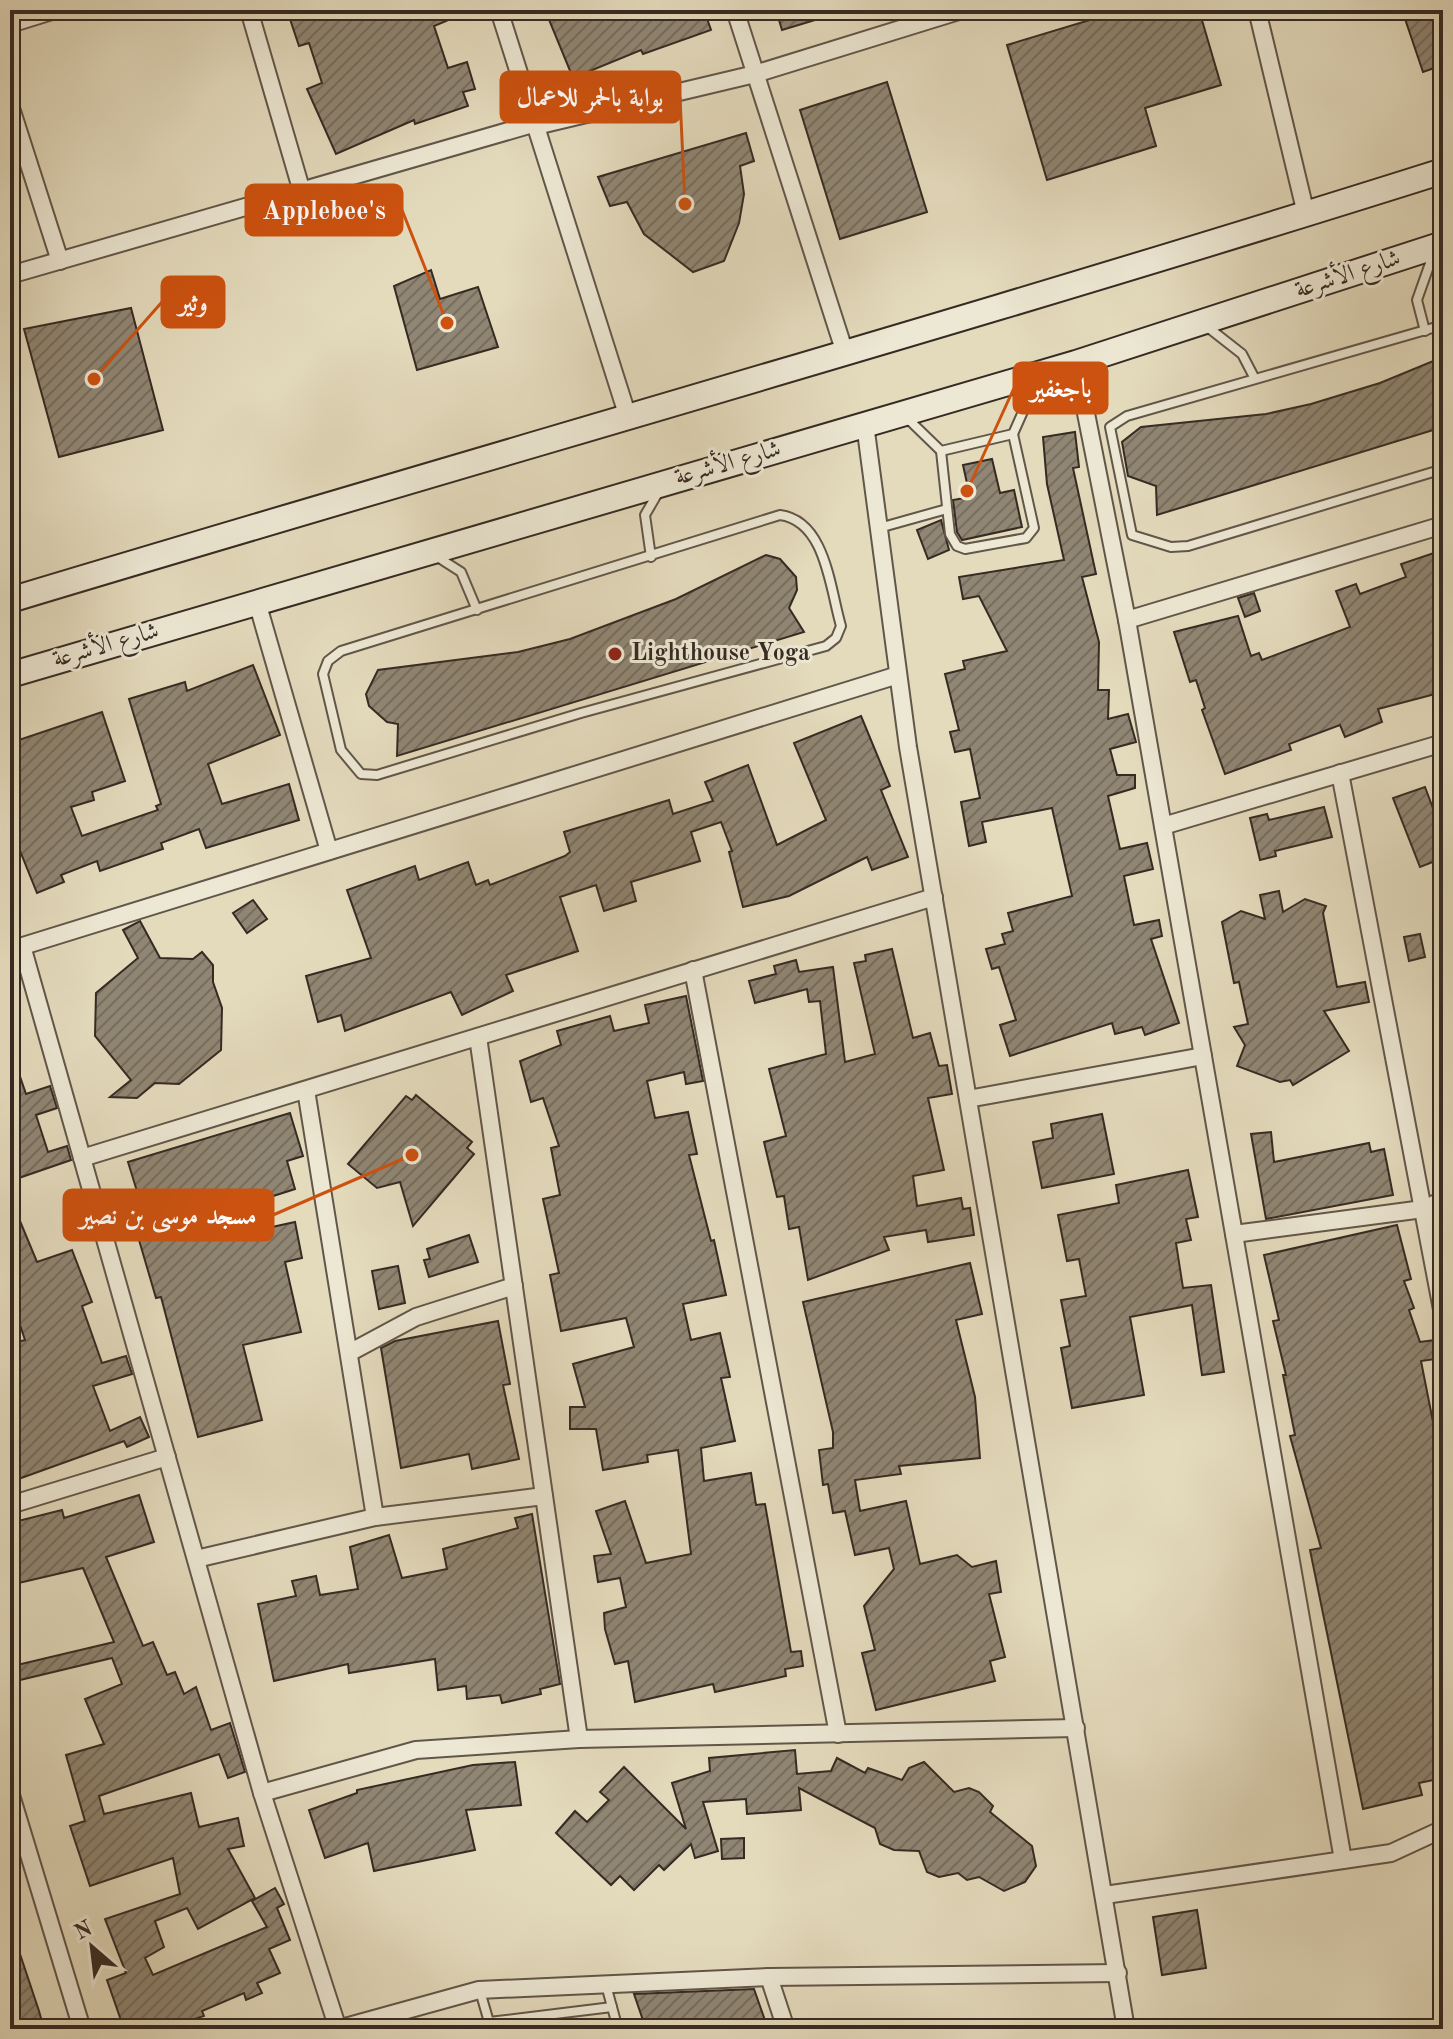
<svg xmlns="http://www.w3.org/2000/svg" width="1453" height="2039" viewBox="0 0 1453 2039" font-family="'Old Standard TT',Amiri,serif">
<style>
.building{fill:url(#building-hatch);stroke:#362a23;stroke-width:2}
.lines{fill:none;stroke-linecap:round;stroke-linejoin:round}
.lane-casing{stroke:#62564a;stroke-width:12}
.street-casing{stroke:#62564a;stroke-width:20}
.secondary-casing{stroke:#362a23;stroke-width:28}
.lane{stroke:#ede8d4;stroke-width:8}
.street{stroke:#ede8d4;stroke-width:16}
.secondary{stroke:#ede8d4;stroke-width:24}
.poi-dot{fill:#8f2418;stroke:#ede8d4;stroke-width:3}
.labels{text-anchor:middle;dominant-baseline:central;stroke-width:6;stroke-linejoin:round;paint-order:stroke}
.street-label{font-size:24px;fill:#362a23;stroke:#ede8d4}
.poi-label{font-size:24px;font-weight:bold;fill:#362a23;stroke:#ede8d4;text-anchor:start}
.leader{fill:none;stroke:#cd520f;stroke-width:3}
.callout-dot{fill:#cd520f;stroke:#ede8d4;stroke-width:3}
.callout{fill:#cd520f;stroke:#cd520f;stroke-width:3}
.callout-label{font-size:26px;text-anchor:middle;font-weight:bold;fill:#fff}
</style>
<defs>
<pattern id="building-hatch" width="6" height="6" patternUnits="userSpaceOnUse" patternTransform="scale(2)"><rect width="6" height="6" fill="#908673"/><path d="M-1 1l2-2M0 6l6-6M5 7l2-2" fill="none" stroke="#766e5e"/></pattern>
</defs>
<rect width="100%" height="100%" fill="#e4dbbd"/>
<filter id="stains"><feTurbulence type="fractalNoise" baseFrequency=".0025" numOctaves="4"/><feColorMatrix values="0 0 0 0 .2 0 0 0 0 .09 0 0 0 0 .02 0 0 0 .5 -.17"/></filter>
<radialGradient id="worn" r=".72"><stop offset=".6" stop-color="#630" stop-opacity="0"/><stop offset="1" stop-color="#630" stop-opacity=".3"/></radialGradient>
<g class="building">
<path d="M287 10H472L434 26 448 68 467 62 475 89 463 92 468 106 415 124 414 120 336 154 307 89 322 83 309 43 299 46Z"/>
<path d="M545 10H704L711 30 643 54 641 50 573 78Z"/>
<path d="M776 10H835V14L782 30Z"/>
<path d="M1123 10H1199L1221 85 1145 108 1156 146 1047 180 1007 45Z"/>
<path d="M1402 10H1443V65L1423 72Z"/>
<path d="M887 82 927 212 840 239 800 110Z"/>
<path d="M746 133 754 161 740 166 744 194 739 223 724 261 693 272 644 234 627 202 610 206 598 177Z"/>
<path d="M431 270 440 299 478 287 498 347 417 370 394 286Z"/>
<path d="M131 308 163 430 59 457 24 329Z"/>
<path d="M1443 357V427L1157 515 1156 486 1128 476 1122 442 1141 427 1266 414 1311 404 1380 383Z"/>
<path d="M1075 432 1079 467 1073 468 1096 574 1082 577 1099 642 1098 690H1109L1108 719 1128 714 1136 742 1110 749 1117 775H1135V788L1108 796 1120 849 1147 843 1153 869 1124 876 1134 925 1159 920 1162 936 1151 939 1179 1023 1145 1035 1142 1027 1115 1034 1112 1023 1010 1056 1000 1025 1016 1020 999 967 992 969 986 949 1005 944 1002 934 1013 931 1008 913 1072 896 1052 808 982 822 986 842 969 846 961 802 980 798 970 749 955 752 950 732 959 730 945 674 965 669 963 661 1007 651 979 596 963 599 959 577 1064 560 1047 484 1043 437Z"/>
<path d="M992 459 1000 493 1014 490 1022 527 962 540 957 532 953 500 970 497 963 465Z"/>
<path d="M941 520 949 550 928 559 917 530Z"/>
<path d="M1443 550V692L1378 709 1382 722 1345 737 1340 725 1289 744 1291 750 1225 774 1202 710 1205 708 1196 680 1190 682 1174 632 1238 616 1251 656 1259 653 1262 660 1350 627 1336 591 1356 584 1360 594 1406 577 1401 564Z"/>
<path d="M766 555 780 559 796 577 797 590 789 608 804 632 397 756 398 724 387 722 369 706 366 694 378 670 518 652 570 639 676 599Z"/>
<path d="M1254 593 1260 611 1245 617 1238 598Z"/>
<path d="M253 665 280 735 208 764 222 804 289 784 299 820 206 848 199 829 161 843 163 849 100 871 97 861 61 875 64 882 37 893 10 826V743L102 712 125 781 92 792 94 800 71 807 82 836 158 810 156 806 161 804 129 699 185 682 187 691Z"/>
<path d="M861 716 890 786 881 790 908 857 872 870 867 857 789 896 743 907 729 852 732 851 721 822 691 832 700 861 631 882 636 901 604 911 596 885 560 897 578 951 506 975 513 991 462 1015 451 992 345 1031 341 1015 318 1022 306 976 371 958 347 890 415 866 419 880 468 862 476 885 488 880 490 885 565 856 570 852 564 832 669 800 673 814 713 801 705 782 748 765 777 845 826 820 794 743Z"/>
<path d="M1425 787 1443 835V858L1420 867 1393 798Z"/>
<path d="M1324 807 1332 837 1275 851 1276 856 1260 860 1250 818 1267 814 1269 820Z"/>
<path d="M1279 891 1283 912 1305 899 1326 906 1323 913 1337 987 1365 982 1369 1002 1324 1011 1349 1051 1293 1085 1290 1080 1280 1082 1237 1066 1245 1045 1234 1027 1248 1024 1239 982 1234 983 1222 922 1241 911 1265 919 1260 895Z"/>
<path d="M253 900 267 919 247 933 233 913Z"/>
<path d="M140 921 160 958 193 959 202 952 213 965V982L222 1008 221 1050 179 1084 155 1083 137 1098 110 1097 131 1080 95 1036 96 993 138 958 123 930Z"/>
<path d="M1420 934 1425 957 1409 961 1404 937Z"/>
<path d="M892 949 913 1038 930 1033 939 1066 947 1065 952 1094 928 1098 944 1170 913 1176 917 1206 961 1198 963 1209 970 1208 974 1235 928 1242 926 1230 884 1237 889 1250 808 1280 799 1227 789 1229 784 1196 777 1197 764 1142 786 1136 769 1069 826 1054 820 1001 809 1002 807 989 755 1003 749 981 776 974 774 966 796 960 799 972 833 967 845 1062 875 1054 854 963 866 961 865 955Z"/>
<path d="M686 996 703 1081 686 1084 684 1072 647 1081 655 1118 688 1112 697 1154 689 1155 711 1241 714 1240 726 1295 683 1304 691 1340 720 1333 730 1377 721 1378 735 1441 701 1448 704 1481 751 1473 756 1505 765 1504 791 1652 801 1651 803 1666 785 1669 786 1676 715 1692 713 1684 635 1702 628 1661 615 1664 605 1629 604 1613 626 1607 620 1578 598 1582 594 1556 611 1554 596 1511 625 1501 646 1563 691 1554 678 1450 647 1455 648 1462 603 1470 596 1429H570V1407H585L573 1364 634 1347 626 1318 561 1331 550 1275 559 1273 543 1199 560 1195 551 1148 559 1146 543 1098 531 1102 520 1061 561 1045 557 1031 610 1016 614 1031 649 1023 645 1005Z"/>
<path d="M13 1056 26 1094 50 1086 57 1108 36 1115 48 1152 67 1146 71 1160 10 1181V1057Z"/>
<path d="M416 1095 472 1142 467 1148 474 1154 413 1226 400 1182 377 1188 348 1164 406 1096 412 1100Z"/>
<path d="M290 1113 303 1156 287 1161 295 1189 267 1198 272 1227 295 1222 302 1258 285 1262 301 1332 243 1345 262 1420 198 1437 161 1297 156 1298 139 1240 151 1237 128 1162Z"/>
<path d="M1102 1114 1114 1174 1042 1188 1033 1142 1053 1138 1051 1124Z"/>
<path d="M1271 1132 1274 1162 1369 1143 1371 1152 1384 1149 1393 1195 1266 1219 1251 1134Z"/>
<path d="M1188 1170 1198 1217 1186 1219 1191 1240 1176 1243 1183 1288 1211 1285 1224 1372 1202 1375 1192 1305 1130 1317 1144 1395 1072 1408 1061 1348 1070 1346 1061 1300 1086 1296 1079 1259 1067 1261 1058 1215 1119 1203 1116 1185Z"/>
<path d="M10 1197 37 1262 72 1250 92 1302 82 1306 102 1363 126 1356 132 1374 93 1386 110 1431 140 1417 149 1437 127 1447 124 1441 10 1482V1344L25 1340 10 1295Z"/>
<path d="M1397 1225 1411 1279 1404 1281 1414 1308 1409 1310 1420 1342 1443 1339V1358L1421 1361 1433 1422 1439 1436 1443 1434V1456L1436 1459 1443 1487V1778L1419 1783 1422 1795 1363 1809 1310 1550 1321 1548 1290 1436 1295 1435 1283 1375H1286L1273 1321 1279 1320 1264 1255Z"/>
<path d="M469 1235 478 1262 429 1277 424 1260 430 1259 427 1249Z"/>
<path d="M970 1263 982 1314 956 1320 975 1397 980 1458 899 1466 901 1474 855 1480 860 1511 906 1501 920 1564 957 1555 972 1567 996 1561 1001 1592 989 1594 1005 1657 990 1661 995 1681 876 1710 862 1653 875 1650 864 1606 894 1569 889 1548 855 1555 845 1511 833 1513 828 1484 823 1485 819 1450 833 1448V1432L803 1302Z"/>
<path d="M398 1266 405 1303 379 1309 372 1271Z"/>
<path d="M498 1321 510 1384 503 1385 519 1459 472 1469 469 1454 401 1468 381 1348 395 1341Z"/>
<path d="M139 1495 154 1542 106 1557 143 1646 153 1642 167 1675 175 1672 184 1694 196 1687 211 1730 230 1723 245 1772 228 1778 219 1754 99 1796 104 1814 191 1793 199 1827 238 1818 244 1846 228 1849 255 1898 198 1929 187 1908 155 1921 164 1947 145 1958 153 1975 267 1927 252 1901 275 1888 284 1904 277 1908 290 1940 269 1949 280 1973 257 1983 262 1993 246 2000 244 1993 202 2011 204 2016 164 2029H124L107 1980 126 1973 105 1919 180 1894 173 1858 90 1886 70 1826 85 1821 66 1755 104 1744 85 1699 122 1684 112 1658 20 1680 17 1665 114 1642 83 1568 10 1585V1523L62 1510 64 1518Z"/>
<path d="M532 1514 560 1684 540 1689 541 1694 502 1703 500 1695 467 1699 466 1686 438 1690 435 1659 349 1673 348 1664 274 1681 258 1604 296 1596 292 1581 316 1576 320 1595 358 1589 350 1547 389 1535 402 1578 447 1569 443 1549 518 1528 515 1518Z"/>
<path d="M795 1750 797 1774 831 1771 837 1758 865 1773 868 1768 902 1780 909 1768 924 1762 954 1792 969 1788 979 1792 993 1806 990 1812 1032 1846 1036 1866 1025 1882 1004 1891 979 1877 967 1880 958 1873 939 1877 927 1872 919 1851 894 1850 880 1844 875 1828 799 1788 801 1810 747 1814 746 1799 703 1802 718 1851 695 1858 691 1844 664 1870 659 1865 634 1890 620 1876 611 1885 556 1833 575 1811 587 1822 609 1800 600 1792 624 1767 686 1829 672 1783 710 1771 709 1758Z"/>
<path d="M515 1762 521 1805 466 1810 475 1850 374 1871 368 1843 325 1858 309 1810 357 1793V1790L473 1765Z"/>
<path d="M744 1838V1858L722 1859 721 1839Z"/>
<path d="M1197 1910 1206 1968 1162 1975 1153 1917Z"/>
<path d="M14 1936 39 2011 44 2029H10V1937Z"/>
<path d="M754 1989 768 2029H646L634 1994Z"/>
</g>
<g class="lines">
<defs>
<g id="lane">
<path d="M1205 325 1242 354 1254 377"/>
<path d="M1443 325 1127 416 1110 427 1132 535 1171 547 1188 546 1443 469"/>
<path d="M1425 331 1417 300 1434 252"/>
<path d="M906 417 941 451 1013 434 1037 380"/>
<path d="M941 451 950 534 957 546 965 549 1026 538 1034 528 1013 434"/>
<path d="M780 515C826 521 830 589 841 626L836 638 826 646 581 713 377 775 361 774 341 750 323 674 328 661 341 651Z"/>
<path d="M879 528 947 509"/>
<path d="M436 556 461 572 477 610"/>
<path d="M651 557 645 515 659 491"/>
<path d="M606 1985 618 2029"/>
<path d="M480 1991 491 2029"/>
<path d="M489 2022 612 2007"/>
</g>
<g id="street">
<path d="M249 10 302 192"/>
<path d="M499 10 627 414"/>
<path d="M735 10 845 353"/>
<path d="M1257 10 1306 214"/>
<path d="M10 24 55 10"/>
<path d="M10 105 60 261"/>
<path d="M536 126 755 74 962 10"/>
<path d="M10 275 536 123"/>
<path d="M1076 363 1127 620 1343 1860"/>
<path d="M865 424 908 747 1126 2029"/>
<path d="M257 602 329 851"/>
<path d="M1127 620 1443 525"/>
<path d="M1340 773 1443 1315"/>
<path d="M1163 826 1443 743"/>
<path d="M22 946 262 1793 338 2029"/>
<path d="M10 950 898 675"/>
<path d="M693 970 838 1734"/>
<path d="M478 1037 579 1739"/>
<path d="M306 1090 375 1517"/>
<path d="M968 1099 1203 1056"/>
<path d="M82 1158 934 897"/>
<path d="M1234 1234 1423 1209 1443 1200"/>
<path d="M349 1353 416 1317 514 1286"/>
<path d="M10 1505 167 1457"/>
<path d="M196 1559 375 1517 544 1496"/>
<path d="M10 1792 82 2029"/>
<path d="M262 1793 416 1750 579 1739 1076 1728"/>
<path d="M1105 1895 1391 1853 1443 1829"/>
<path d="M769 1977 786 2029"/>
<path d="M338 2029 479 1990 769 1977 1118 1973"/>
</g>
<g id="secondary">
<path d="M10 600C487 456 968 321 1443 171"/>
<path d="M10 675 1076 363 1443 244"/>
</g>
</defs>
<use href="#lane" class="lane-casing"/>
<use href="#street" class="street-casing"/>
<use href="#secondary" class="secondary-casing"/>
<use href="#lane" class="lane"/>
<use href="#street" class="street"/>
<use href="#secondary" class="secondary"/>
</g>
<circle class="poi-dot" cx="615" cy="654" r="8"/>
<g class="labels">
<g class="street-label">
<text transform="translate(1348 275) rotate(-18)">شارع الأشرعة</text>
<text transform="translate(728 464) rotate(-16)">شارع الأشرعة</text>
<text transform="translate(106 646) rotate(-16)">شارع الأشرعة</text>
</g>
<g class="poi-label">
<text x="631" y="654">Lighthouse Yoga</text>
</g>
</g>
<path class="leader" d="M685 204L680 97M447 323L402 210M94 379L162 302M967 491L1014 388M412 1155L273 1215"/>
<g class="callout-dot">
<circle cx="685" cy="204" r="8"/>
<circle cx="447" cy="323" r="8"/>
<circle cx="94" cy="379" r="8"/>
<circle cx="967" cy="491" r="8"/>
<circle cx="412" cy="1155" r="8"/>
</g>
<g class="callout">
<rect x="501" y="72" width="179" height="50" rx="8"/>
<rect x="246" y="185" width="156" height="50" rx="8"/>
<rect x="162" y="277" width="62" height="50" rx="8"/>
<rect x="1014" y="363" width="93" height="50" rx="8"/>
<rect x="64" y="1190" width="209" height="50" rx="8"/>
</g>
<g class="callout-label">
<text x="590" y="106">بوابة بالحمر للاعمال</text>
<text x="324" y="219">Applebee's</text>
<text x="193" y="311">وثير</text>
<text x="1061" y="397">باجغفير</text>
<text x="168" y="1224">مسجد موسى بن نصير</text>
</g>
<rect width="1453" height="2039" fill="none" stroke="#e4dbbd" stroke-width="40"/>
<rect x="12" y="12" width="1429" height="2015" fill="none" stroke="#362a23" stroke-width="4"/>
<rect x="20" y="20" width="1413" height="1999" fill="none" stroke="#362a23" stroke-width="2"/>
<g transform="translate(92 1947) rotate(332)" stroke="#ede8d4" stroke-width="6" paint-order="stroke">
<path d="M0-6L14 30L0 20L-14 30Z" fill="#362a23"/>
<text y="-12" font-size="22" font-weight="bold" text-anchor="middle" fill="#362a23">N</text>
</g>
<rect width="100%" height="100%" filter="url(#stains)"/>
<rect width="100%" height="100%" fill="url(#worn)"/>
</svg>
